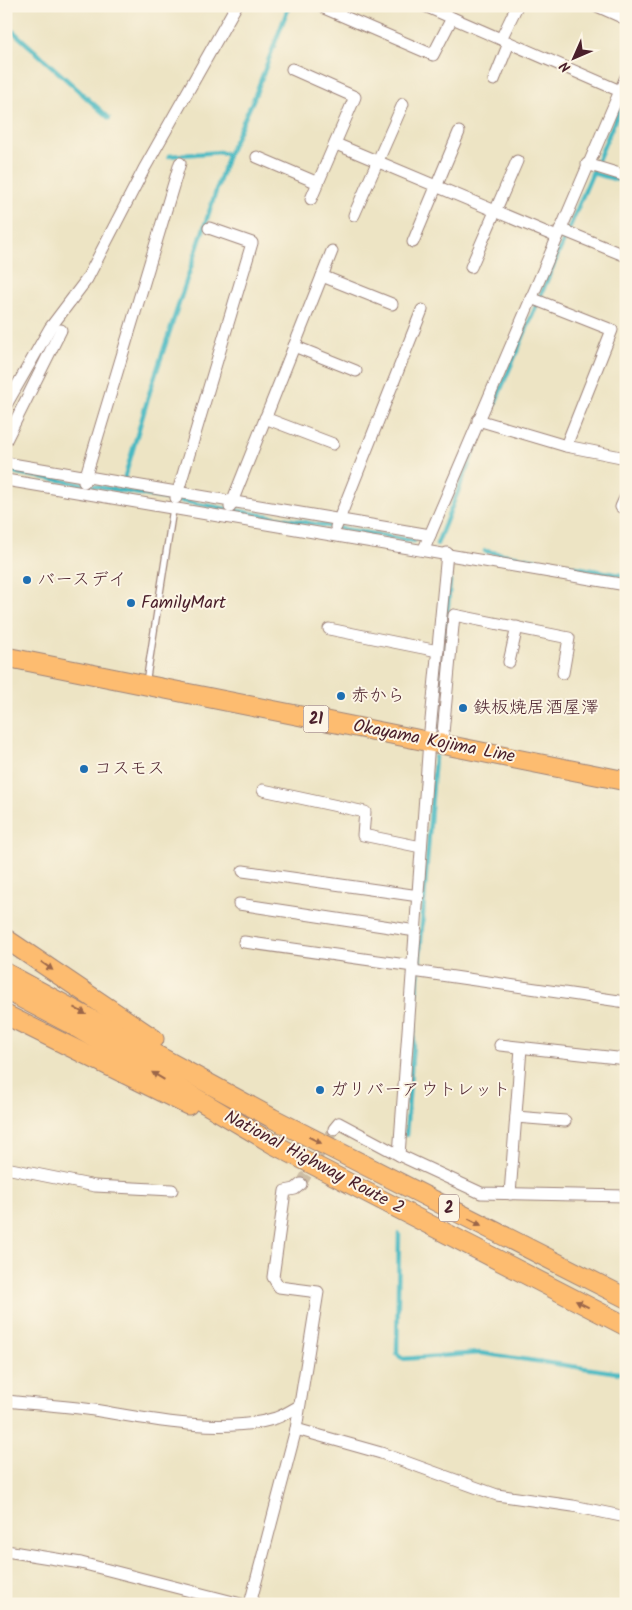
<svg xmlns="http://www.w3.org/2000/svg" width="632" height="1610" viewBox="0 0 632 1610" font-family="Kalam,'Klee One',sans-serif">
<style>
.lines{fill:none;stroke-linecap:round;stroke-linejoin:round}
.stream{stroke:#4ab9c2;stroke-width:4.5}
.minor-tunnel{stroke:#ccbda5;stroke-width:11;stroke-dasharray:11 5.5;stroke-linecap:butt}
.service-casing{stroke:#9c8278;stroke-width:8}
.minor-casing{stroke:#9c8278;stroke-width:13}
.primary-casing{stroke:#9c8278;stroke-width:21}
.trunk-casing{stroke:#9c8278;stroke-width:21}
.service{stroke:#fff;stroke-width:5.5}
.minor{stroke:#fff;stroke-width:11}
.primary{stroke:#fdbc70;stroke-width:19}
.trunk{stroke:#fdbc70;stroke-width:19}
.oneway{fill:#9b664a}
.poi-dot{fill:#1f6fb2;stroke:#fcf5e5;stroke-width:2}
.labels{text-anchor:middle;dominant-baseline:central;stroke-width:4;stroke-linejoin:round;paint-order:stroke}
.shield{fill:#fcf5e5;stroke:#7f5f63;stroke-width:1}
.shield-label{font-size:16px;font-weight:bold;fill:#4a1f2b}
.poi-label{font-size:18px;fill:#4a1f2b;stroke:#fcf5e5;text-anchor:start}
.street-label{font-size:18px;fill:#4a1f2b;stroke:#fcf5e5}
</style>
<rect width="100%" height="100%" fill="#fcf5e5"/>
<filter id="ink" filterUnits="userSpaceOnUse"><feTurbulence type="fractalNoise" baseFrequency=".02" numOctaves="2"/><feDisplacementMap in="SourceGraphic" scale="10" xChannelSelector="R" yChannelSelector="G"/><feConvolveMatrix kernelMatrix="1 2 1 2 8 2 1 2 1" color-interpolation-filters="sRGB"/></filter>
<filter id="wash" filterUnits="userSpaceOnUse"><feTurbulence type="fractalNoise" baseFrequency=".0096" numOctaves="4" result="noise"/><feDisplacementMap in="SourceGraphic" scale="20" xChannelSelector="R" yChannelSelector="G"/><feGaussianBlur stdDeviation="1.12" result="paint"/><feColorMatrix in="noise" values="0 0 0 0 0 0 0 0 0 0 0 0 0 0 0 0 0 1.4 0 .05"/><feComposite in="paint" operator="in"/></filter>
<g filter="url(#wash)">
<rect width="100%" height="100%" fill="#ede4c4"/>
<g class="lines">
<g class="stream">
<path d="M6 25 109 118"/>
<path d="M169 156 220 152 228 155"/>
<path d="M592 173 626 182"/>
<path d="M492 410 626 94"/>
<path d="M6 471 414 541"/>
<path d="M121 490 150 391 228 155 254 98 289 6"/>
<path d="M437 544 482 431"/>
<path d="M485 551 626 576"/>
<path d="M437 732 450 581"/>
<path d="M406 1135 435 757"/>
<path d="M399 1234 397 1353 402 1359 480 1353 626 1374"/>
</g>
</g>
</g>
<g filter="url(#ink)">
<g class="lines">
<path class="minor-tunnel" d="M301 1184 334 1129"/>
<defs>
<path id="service" d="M146 683 173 509"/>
<g id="minor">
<path d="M325 6 324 8 433 55 452 18"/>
<path d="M425 6 620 91"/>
<path d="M597 6 626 19"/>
<path d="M501 39 517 6"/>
<path d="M292 69 355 97 311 199"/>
<path d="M494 80 509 43"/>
<path d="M336 144 557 237"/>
<path d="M257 157 318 183"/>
<path d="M587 164 626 176"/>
<path d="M354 215 403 104"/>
<path d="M560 229 626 256"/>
<path d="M413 242 459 132"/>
<path d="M471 267 517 161"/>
<path d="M322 276 392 304"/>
<path d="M531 298 612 330 566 446"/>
<path d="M294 346 356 371"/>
<path d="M6 405 50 328 87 279 144 169 236 6"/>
<path d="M265 418 333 444"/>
<path d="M478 420 566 446 626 458"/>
<path d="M6 440 61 330"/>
<path d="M6 463 430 535"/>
<path d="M6 480 626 585"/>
<path d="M84 482 180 163"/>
<path d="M176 498 252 243 209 228"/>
<path d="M230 507 332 251"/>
<path d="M621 507 626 496"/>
<path d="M336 527 422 310"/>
<path d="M424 549 626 77"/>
<path d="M329 629 438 651"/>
<path d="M509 662 517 627"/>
<path d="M442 744 454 615 569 638 563 673"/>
<path d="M263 790 365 812 363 835 421 847"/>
<path d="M243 871 419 896"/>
<path d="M239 904 416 931"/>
<path d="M244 942 413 966"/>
<path d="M413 971 626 1002"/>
<path d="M500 1045 626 1059"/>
<path d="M516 1117 565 1121"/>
<path d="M334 1129 339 1123 399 1155 481 1193 626 1196"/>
<path d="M399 1155 429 741 447 553"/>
<path d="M6 1168 95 1186 172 1190"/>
<path d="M510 1194 521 1048"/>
<path d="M6 1401C35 1404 65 1406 94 1410 148 1419 222 1435 276 1418 284 1415 292 1410 299 1406"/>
<path d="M296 1429 381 1453 497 1495 573 1506 626 1517"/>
<path d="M6 1551 81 1563 241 1604"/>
<path d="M250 1604 296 1429 318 1292 279 1287 273 1277 285 1191 295 1189 301 1184"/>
</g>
<path id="primary" d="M6 657 626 781"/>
<g id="trunk">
<path d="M6 939 154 1039"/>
<path d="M6 973 272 1118 626 1298"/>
<path d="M6 990 69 1023 275 1145 626 1326"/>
<path d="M6 1015 188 1105"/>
</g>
</defs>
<use href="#service" class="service-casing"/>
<use href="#minor" class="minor-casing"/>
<use href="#primary" class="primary-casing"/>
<use href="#trunk" class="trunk-casing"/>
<use href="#service" class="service"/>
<use href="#minor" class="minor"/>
<use href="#primary" class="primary"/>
<use href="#trunk" class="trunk"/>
</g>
<defs><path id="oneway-solid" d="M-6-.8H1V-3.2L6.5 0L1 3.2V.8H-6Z" transform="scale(1.25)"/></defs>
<g class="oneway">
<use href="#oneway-solid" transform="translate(47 966) rotate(36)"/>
<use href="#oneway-solid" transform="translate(80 1011) rotate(29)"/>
<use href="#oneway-solid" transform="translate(158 1076) rotate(-149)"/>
<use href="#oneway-solid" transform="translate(315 1140) rotate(27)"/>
<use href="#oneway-solid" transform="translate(475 1222) rotate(27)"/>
<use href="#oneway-solid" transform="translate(582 1304) rotate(-153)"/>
</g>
</g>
<g class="poi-dot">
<circle cx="27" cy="580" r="5"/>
<circle cx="131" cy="603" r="5"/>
<circle cx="341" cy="696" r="5"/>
<circle cx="463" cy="708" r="5"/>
<circle cx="84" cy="769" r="5"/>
<circle cx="320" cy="1090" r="5"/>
</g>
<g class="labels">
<g class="shield">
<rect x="303.5" y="705.5" width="25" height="27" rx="4"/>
<rect x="439" y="1194.5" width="20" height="27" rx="4"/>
</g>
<g class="shield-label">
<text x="316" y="719">21</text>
<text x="449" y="1208">2</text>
</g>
<g class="poi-label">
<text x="37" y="580">バースデイ</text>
<text x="141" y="603">FamilyMart</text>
<text x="351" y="696">赤から</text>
<text x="473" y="708">鉄板焼居酒屋澤</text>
<text x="94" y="769">コスモス</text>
<text x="330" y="1090">ガリバーアウトレット</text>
</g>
<g class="street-label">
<text transform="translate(434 742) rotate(11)">Okayama Kojima Line</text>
<text transform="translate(314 1163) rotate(28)">National Highway Route 2</text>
</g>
</g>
<rect width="632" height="1610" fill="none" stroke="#fcf5e5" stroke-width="25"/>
<g transform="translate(574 58) rotate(225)" stroke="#fcf5e5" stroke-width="4" paint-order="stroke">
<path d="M0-4L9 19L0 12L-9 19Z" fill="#4a1f2b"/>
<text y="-8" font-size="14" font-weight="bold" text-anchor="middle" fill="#4a1f2b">N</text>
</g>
</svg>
